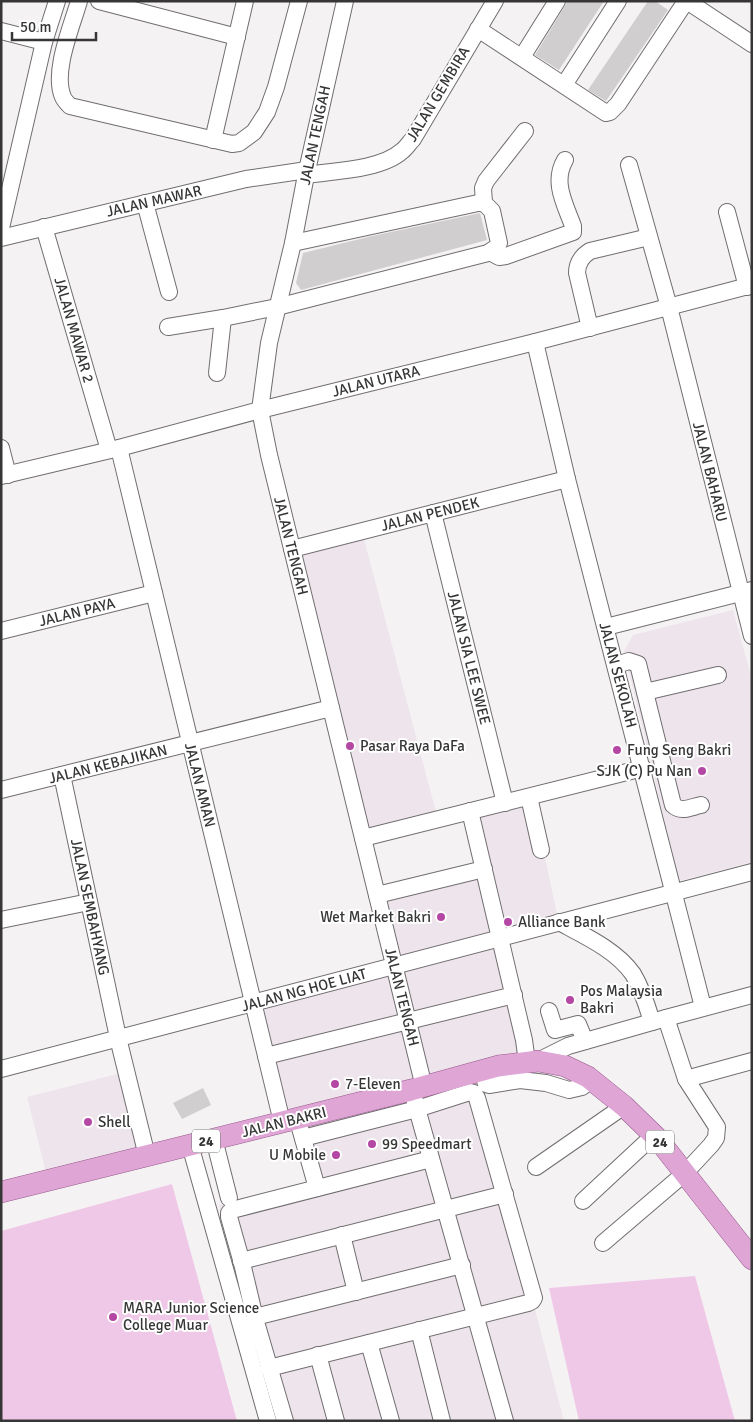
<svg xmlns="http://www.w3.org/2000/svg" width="753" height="1422" viewBox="0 0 753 1422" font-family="Signika,sans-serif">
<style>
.built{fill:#eee4eb}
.green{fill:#f0c8e7}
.building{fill:#d1ced0}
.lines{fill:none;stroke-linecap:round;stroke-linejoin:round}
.minor-casing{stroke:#716e70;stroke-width:18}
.major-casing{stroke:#96588c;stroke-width:22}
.minor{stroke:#fff;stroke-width:16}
.major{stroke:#dfa6d5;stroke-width:21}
.poi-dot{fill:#b547a4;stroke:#fff;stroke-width:2}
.labels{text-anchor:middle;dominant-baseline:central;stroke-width:4;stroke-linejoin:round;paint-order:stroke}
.shield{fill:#fff;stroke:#737273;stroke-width:1}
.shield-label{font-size:14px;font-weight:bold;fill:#373637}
.street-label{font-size:15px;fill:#373637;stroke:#fff}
.poi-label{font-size:15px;fill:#373637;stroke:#fff;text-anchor:start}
</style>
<rect width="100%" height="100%" fill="#f5f2f4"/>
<g class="built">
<path d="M363 535 437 816 366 832 297 552Z"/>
<path d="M733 610 752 680V862L679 881 624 651 633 635Z"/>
<path d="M533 800 558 919 503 934 475 815Z"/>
<path d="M481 873 495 932 400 956 386 897Z"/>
<path d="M496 944 522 1053 276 1117 250 1007Z"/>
<path d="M121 1073 141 1150 46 1173 27 1097Z"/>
<path d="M476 1082 564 1421H278L219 1205 308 1183 292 1131Z"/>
</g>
<g class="green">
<path d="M172 1184 237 1421H1V1231Z"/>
<path d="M695 1276 735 1421H579L549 1288Z"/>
</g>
<g class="building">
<path d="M567 1H604L559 70 535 55 565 6Z"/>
<path d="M648 1H655L668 10 606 101 588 90Z"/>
<path d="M480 213 487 240 301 290 296 283 303 253 372 236Z"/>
<path d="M203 1088 211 1105 182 1119 173 1103Z"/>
</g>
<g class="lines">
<defs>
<g id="minor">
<path d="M79 1C72 26 52 72 63 97 64 100 67 103 70 106L232 144 239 143 254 132 267 112 276 87 299 1"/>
<path d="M99 1 237 37"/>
<path d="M345 1 306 175 293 243 269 343 260 410 269 455 424 1087"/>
<path d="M687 1 752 44"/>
<path d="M478 29 606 113 610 112 618 104 686 1"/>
<path d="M1 31 44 42"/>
<path d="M522 57 557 1"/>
<path d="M564 85 618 1"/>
<path d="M213 140 245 1"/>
<path d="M629 165 669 307 752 636"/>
<path d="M306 175C333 171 381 170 402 151 406 148 409 143 413 139L495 1"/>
<path d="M145 203 169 292"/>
<path d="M484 203 483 188 486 181 525 131"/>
<path d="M727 212 747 287"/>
<path d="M44 227 109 450"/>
<path d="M1 228 44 42 57 1"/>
<path d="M1 238 246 179 307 170"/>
<path d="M490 252 499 257 506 256 573 232V226C565 204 552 182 565 160"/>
<path d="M168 327 223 318 277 307 488 253 497 247 499 243 492 211 484 203H478L293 243"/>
<path d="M590 328 577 273C577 263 582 256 590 251L649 237"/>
<path d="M535 342 567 479 703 1007"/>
<path d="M217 373 223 318"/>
<path d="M1 448 8 475"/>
<path d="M119 448 282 1122"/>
<path d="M1 476 119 448 260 410 535 342 752 285"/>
<path d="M433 513 505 803"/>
<path d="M292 549 567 479"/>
<path d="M606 627 752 590"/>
<path d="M1 631 154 593"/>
<path d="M616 665 629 661 638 664 673 805C681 813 691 807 701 805"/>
<path d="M645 692 718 675"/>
<path d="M62 775 119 1042 147 1156"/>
<path d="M1 790 331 708"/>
<path d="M529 797 541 850"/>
<path d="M470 811 524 1040 527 1062"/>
<path d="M363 838 643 768"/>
<path d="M377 895 484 869"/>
<path d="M1 920 89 902"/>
<path d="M559 922C585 936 616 950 633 974 642 989 647 1005 652 1022"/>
<path d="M549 1011 555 1030 578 1024 585 1041"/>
<path d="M266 1056 514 995"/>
<path d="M538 1061 568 1046 666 1018 752 995"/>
<path d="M1 1069 752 872"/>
<path d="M482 1070 486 1084 489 1085 520 1080 546 1083 569 1090 582 1087 591 1080"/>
<path d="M686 1079 752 1061"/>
<path d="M414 1098 505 1421"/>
<path d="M300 1128 317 1188"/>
<path d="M214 1139 229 1198"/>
<path d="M190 1145 268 1421"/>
<path d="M536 1167 624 1106"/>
<path d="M583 1201 654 1135"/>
<path d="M342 1235 356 1292"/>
<path d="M603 1243 685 1173 711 1145 716 1138 717 1127 686 1079 666 1018"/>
<path d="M241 1261 505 1194"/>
<path d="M256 1322 242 1263 229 1217V1213L232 1210 431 1159"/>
<path d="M419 1330 442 1421"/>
<path d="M369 1343 391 1421"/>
<path d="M318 1355 336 1421"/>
<path d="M269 1368 528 1303 532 1301 534 1298 477 1098 474 1093 470 1092 417 1109 303 1138"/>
<path d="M285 1421 256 1322 259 1316 462 1265"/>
</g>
<path id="major" d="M1 1192 411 1090 498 1066 538 1061 565 1066 588 1077 624 1106 657 1138 752 1259"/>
</defs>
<use href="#minor" class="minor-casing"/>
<use href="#major" class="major-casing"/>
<use href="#minor" class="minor"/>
<use href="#major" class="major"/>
</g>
<g class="poi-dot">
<circle cx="350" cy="746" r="5"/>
<circle cx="617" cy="750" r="5"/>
<circle cx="702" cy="771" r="5"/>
<circle cx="441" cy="917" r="5"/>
<circle cx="508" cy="922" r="5"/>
<circle cx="570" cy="1000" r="5"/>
<circle cx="335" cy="1084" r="5"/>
<circle cx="88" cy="1122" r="5"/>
<circle cx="372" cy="1144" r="5"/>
<circle cx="336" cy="1155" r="5"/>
<circle cx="113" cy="1317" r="5"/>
</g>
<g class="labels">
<g class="shield">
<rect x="192" y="1129.5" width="28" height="23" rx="4"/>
<rect x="646" y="1130.5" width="28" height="23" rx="4"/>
</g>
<g class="shield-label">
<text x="206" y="1141">24</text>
<text x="660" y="1142">24</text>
</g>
<g class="street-label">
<text transform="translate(438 94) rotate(-59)">JALAN GEMBIRA</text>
<text transform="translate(315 135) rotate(-78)">JALAN TENGAH</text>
<text transform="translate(154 201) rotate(-13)">JALAN MAWAR</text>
<text transform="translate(74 330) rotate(74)">JALAN MAWAR 2</text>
<text transform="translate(376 381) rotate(-14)">JALAN UTARA</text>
<text transform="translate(710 472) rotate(76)">JALAN BAHARU</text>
<text transform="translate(430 514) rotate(-14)">JALAN PENDEK</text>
<text transform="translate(291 546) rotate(76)">JALAN TENGAH</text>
<text transform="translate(77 612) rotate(-14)">JALAN PAYA</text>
<text transform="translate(469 658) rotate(76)">JALAN SIA LEE SWEE</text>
<text transform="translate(618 675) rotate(75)">JALAN SEKOLAH</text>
<text transform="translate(108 764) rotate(-14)">JALAN KEBAJIKAN</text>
<text transform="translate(200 785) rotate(76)">JALAN AMAN</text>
<text transform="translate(90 907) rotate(78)">JALAN SEMBAHYANG</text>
<text transform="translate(304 990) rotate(-15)">JALAN NG HOE LIAT</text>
<text transform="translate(402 997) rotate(76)">JALAN TENGAH</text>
<text transform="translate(284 1122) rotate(-14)">JALAN BAKRI</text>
</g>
<g class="poi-label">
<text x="360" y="746">Pasar Raya DaFa</text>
<text x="627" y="750">Fung Seng Bakri</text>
<text x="692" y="771" text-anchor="end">SJK (C) Pu Nan</text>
<text x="431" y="917" text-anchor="end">Wet Market Bakri</text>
<text x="518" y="922">Alliance Bank</text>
<text x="580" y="991">Pos Malaysia<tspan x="580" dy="17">Bakri</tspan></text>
<text x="345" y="1084">7-Eleven</text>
<text x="98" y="1122">Shell</text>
<text x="382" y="1144">99 Speedmart</text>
<text x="326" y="1155" text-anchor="end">U Mobile</text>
<text x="123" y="1308">MARA Junior Science<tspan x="123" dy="17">College Muar</tspan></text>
</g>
</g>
<rect width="753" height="1422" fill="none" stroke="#373637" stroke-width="5"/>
<path d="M12 32v8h84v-8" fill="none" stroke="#373637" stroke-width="2.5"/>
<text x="20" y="32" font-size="15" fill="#373637" stroke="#ffffff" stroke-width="4" paint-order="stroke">50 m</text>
</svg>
